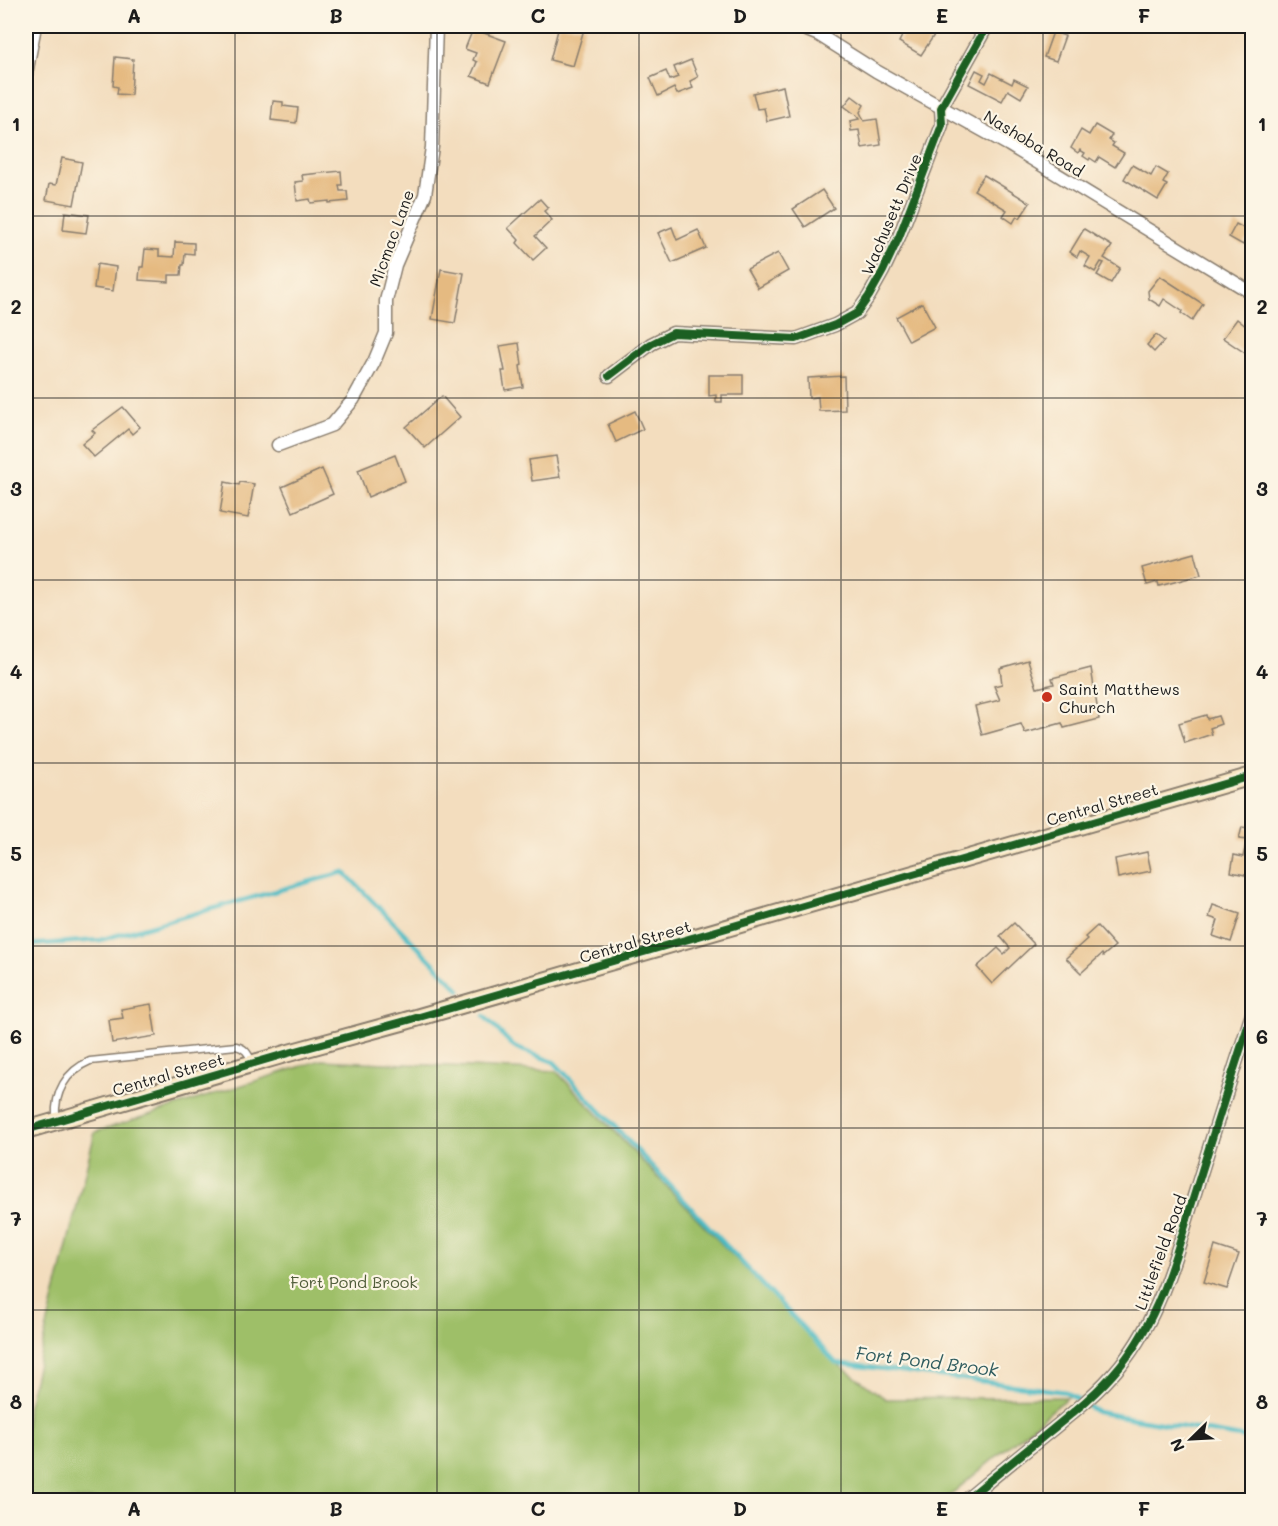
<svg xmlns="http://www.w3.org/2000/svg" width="1278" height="1526" viewBox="0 0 1278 1526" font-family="Mali,sans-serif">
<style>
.green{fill:#9ebf68;stroke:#5d6e42;stroke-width:1.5}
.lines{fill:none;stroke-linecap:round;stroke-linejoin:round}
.stream{stroke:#4cbbc4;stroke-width:4.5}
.building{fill:#e5ba81}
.lane-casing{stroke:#887c6d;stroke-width:9}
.street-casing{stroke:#887c6d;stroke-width:15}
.secondary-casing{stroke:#887c6d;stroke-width:20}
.lane{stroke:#fff;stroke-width:6}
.street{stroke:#fff;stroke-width:12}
.secondary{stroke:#f9e7c3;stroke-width:16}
.cycleway-casing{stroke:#fcf5e5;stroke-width:11}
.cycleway{stroke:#1b5e20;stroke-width:8}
.grid{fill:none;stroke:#1c1c1c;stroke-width:1.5;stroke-opacity:0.55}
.poi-dot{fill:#c8321e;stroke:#fcf5e5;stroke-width:2}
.labels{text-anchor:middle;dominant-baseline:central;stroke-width:4.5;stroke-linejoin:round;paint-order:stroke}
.street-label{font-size:16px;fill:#1c1c1c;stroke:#fcf5e5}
.poi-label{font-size:16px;fill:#1c1c1c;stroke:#fcf5e5;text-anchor:start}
.park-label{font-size:16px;fill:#505d3a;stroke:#fcf5e5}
.water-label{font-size:18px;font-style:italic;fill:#2f5c5f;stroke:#fcf5e5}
.neatline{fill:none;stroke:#1c1c1c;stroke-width:2}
.grid-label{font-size:20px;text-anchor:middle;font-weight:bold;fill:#1c1c1c}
</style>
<rect width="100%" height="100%" fill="#fcf5e5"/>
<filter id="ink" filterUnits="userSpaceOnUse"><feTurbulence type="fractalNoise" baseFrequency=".0167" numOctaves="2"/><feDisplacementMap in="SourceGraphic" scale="12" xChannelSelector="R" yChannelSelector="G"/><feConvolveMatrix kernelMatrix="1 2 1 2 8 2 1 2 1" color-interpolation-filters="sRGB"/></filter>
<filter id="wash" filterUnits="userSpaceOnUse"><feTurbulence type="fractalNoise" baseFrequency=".008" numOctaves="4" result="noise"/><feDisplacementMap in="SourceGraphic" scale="24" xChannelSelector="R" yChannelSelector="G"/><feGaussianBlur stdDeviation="1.35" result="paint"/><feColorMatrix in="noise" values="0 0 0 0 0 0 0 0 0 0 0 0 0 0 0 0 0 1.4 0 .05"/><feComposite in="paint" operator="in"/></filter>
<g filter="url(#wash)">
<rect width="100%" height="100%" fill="#f3ddbe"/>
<path class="green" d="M321 1060 556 1071 836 1363 886 1399 1068 1397 944 1500H26V1412L95 1132Z"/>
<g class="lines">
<g class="stream">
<path d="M26 945 100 940 344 872 460 990"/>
<path d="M484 1016 514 1047 554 1062 679 1195 836 1363 1066 1392 1097 1412 1252 1439"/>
</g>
</g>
<g id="blocks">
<g class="building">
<path d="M559 26H585L573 66 550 60Z"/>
<path d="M907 26 912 29 914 26H940L921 55 899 42Z"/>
<path d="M473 29 506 41 490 83 471 76 477 62 473 60 476 53 465 49Z"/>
<path d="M1053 32 1065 36 1056 61 1044 57Z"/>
<path d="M115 57 133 59 131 95 117 94 118 87 113 86Z"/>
<path d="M691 60 698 77 690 81 693 88 677 94 674 88 658 96 650 78 666 71 670 80 678 77 674 67Z"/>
<path d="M976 70 984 74 981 80 986 83 991 73 1012 84 1014 79 1028 86 1021 98 1008 90 1002 101 969 84Z"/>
<path d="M783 86 789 116 767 121 764 108 757 109 753 93Z"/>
<path d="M852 96 864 105 860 112 864 121 877 119 881 145 862 148 859 130 851 131 850 121 859 119 856 115 844 106Z"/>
<path d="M273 101 283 102V106L298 108 296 123 271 120Z"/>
<path d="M1095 125 1112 135 1109 140 1114 143 1112 146 1124 153 1115 167 1099 157 1096 162 1090 158 1089 160 1083 156 1085 153 1080 150 1078 153 1071 148 1081 130 1089 135Z"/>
<path d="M62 158 82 162 74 205 46 200 49 184 56 185Z"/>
<path d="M1132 165 1151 176 1156 167 1168 174 1163 183 1167 185 1158 200 1124 179Z"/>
<path d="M341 171 342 185H339L340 191H347L348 201 329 203V201L311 203 310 199 297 201 295 182 303 181 302 175Z"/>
<path d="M984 175 1030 203 1020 218 1017 216 1013 223 1003 216 1007 210 974 190Z"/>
<path d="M822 190 834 208 805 227 793 209Z"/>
<path d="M540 199 548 208 544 211 552 220 535 236 546 248 533 260 517 243 519 240 508 228Z"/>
<path d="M65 212 89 215 86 233 63 230Z"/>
<path d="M1236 224 1249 231 1252 226V243L1246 239 1243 245 1229 237Z"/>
<path d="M672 227 677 240 698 230 706 248 672 263 658 233Z"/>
<path d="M1084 229 1112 246 1104 258 1120 268 1111 283 1097 275 1104 263 1101 262 1095 272 1085 266 1090 257 1080 251 1077 257 1070 252Z"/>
<path d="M175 242 194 243V254L185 253 184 265H182L181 275H169V282L139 280 140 267H143L145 249 159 250V256L174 257Z"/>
<path d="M778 253 788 271 758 288 747 269Z"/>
<path d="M97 264 116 267 113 291 94 288Z"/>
<path d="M441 269 464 273 455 323 432 319Z"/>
<path d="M1160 276 1203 304 1192 321 1181 313 1182 311 1164 299 1160 306 1149 299 1148 291Z"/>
<path d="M922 303 935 327 909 341 896 317Z"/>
<path d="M1237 319 1252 331V342L1245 353 1223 338Z"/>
<path d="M1156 335 1164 341 1154 352 1147 345Z"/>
<path d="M519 343 522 365 520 366 523 387 505 390 502 371H505L500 346Z"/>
<path d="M709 375H743V395H722V402H716V395L709 396Z"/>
<path d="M844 376 845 410 819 411 818 397 809 398 808 378Z"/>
<path d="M442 396 460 417 425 448 406 427Z"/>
<path d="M123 407 140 427 132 434 128 429 94 457 82 444 95 433 92 430Z"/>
<path d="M635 411 643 429 616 442 608 424Z"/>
<path d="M395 455 405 481 368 497 358 470Z"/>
<path d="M556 456 560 477 532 481 529 460Z"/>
<path d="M322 469 333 494 293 512 282 487Z"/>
<path d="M225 482 239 485 240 482 254 484 248 518 220 513Z"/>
<path d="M1195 553 1201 575 1159 586 1158 582 1147 585 1142 568Z"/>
<path d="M1028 660 1037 688 1054 684 1052 678 1091 668 1099 719 1064 728 1062 723 1025 733 1021 724 982 735 975 706 1000 700 994 686 1002 684 1000 668Z"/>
<path d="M1206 715 1207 719 1218 716 1221 724 1210 728 1212 734 1185 743 1179 723Z"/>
<path d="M1249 823 1252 824V865L1250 876 1231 872 1234 855 1243 857 1247 840 1239 839 1242 827 1248 828Z"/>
<path d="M1147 852 1151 871 1118 878 1115 859Z"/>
<path d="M1213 905 1240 914 1231 942 1213 936 1218 920 1209 917Z"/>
<path d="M1014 923 1034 944 992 984 977 967 998 948 1004 954 1010 948 1000 936Z"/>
<path d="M1097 926 1115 946 1103 956 1102 954 1081 973 1066 958 1087 939 1085 937Z"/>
<path d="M151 1004 156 1036 112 1043 109 1020 123 1018 121 1009Z"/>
<path d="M1215 1246 1239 1254 1227 1289 1204 1282Z"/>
</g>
</g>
</g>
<g filter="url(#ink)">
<use href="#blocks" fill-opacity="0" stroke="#887c6d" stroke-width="1.5"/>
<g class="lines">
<defs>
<path id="lane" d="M56 1118C54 1093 66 1071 90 1061L236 1046C246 1048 248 1054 253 1063"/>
<g id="street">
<path d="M797 26 819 35 876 71 1009 145 1252 293"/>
<path d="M26 74 35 26"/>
<path d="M609 376 651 344 673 333 796 339 835 325 857 313 869 296 883 271 899 237 942 125 941 108 987 26"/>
<path d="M278 445 332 425 353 400 374 362 386 333V301L395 265 425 195 432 147 436 26"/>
<path d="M966 1500C991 1479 1017 1458 1043 1437 1070 1415 1098 1393 1120 1366 1160 1317 1176 1255 1194 1196 1213 1135 1232 1074 1252 1014"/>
</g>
<path id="secondary" d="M26 1130 285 1054 402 1022 1252 776"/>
</defs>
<use href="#lane" class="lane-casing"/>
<use href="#street" class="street-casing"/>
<use href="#secondary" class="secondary-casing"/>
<use href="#lane" class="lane"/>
<use href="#street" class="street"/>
<use href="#secondary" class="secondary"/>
<defs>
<g id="cycleway">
<path d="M609 376 651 344 673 333 796 339 835 325 857 313 869 296 883 271 899 237 942 125 941 108 987 26"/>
<path d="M26 1130 285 1054 402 1022 1252 776"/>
<path d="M966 1500C991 1479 1017 1458 1043 1437 1070 1415 1098 1393 1120 1366 1160 1317 1176 1255 1194 1196 1213 1135 1232 1074 1252 1014"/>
</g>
</defs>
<use href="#cycleway" class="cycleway-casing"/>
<use href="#cycleway" class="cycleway"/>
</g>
</g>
<path class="grid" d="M235 26V1500M437 26V1500M639 26V1500M841 26V1500M1043 26V1500M26 216H1252M26 398H1252M26 580H1252M26 763H1252M26 946H1252M26 1128H1252M26 1310H1252"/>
<circle class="poi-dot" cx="1047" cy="697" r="6"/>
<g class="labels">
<g class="street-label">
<text transform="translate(1034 143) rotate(31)">Nashoba Road</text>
<text transform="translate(891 214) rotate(-67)">Wachusett Drive</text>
<text transform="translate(391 238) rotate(-70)">Micmac Lane</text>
<text transform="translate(1102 804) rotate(-16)">Central Street</text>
<text transform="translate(635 941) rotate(-16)">Central Street</text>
<text transform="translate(168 1074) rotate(-16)">Central Street</text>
<text transform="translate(1160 1252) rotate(-70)">Littlefield Road</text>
</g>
<g class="poi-label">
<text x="1059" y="688">Saint Matthews<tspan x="1059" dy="18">Church</tspan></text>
</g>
<g class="park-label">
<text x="354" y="1281">Fort Pond Brook</text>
</g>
<g class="water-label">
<text transform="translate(927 1361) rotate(7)">Fort Pond Brook</text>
</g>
</g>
<rect width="1278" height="1526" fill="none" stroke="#fcf5e5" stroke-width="66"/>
<g transform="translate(1191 1439) rotate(246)" stroke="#fcf5e5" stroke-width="4.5" paint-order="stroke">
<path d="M0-4.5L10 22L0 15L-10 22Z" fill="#1c1c1c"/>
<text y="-9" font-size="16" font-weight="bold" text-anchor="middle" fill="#1c1c1c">N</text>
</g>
<rect x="33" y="33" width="1212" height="1460" class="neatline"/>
<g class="grid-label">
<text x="134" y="23">A</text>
<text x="336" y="23">B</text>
<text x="538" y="23">C</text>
<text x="740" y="23">D</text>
<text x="942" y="23">E</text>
<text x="1144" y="23">F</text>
<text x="16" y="131">1</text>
<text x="1262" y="131">1</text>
<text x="16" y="314">2</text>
<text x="1262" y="314">2</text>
<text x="16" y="496">3</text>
<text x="1262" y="496">3</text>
<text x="16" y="679">4</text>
<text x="1262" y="679">4</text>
<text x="16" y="861">5</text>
<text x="1262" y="861">5</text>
<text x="16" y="1044">6</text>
<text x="1262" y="1044">6</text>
<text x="16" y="1226">7</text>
<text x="1262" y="1226">7</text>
<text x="16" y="1409">8</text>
<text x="1262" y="1409">8</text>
<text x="134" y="1516">A</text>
<text x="336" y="1516">B</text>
<text x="538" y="1516">C</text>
<text x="740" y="1516">D</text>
<text x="942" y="1516">E</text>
<text x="1144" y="1516">F</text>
</g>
</svg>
